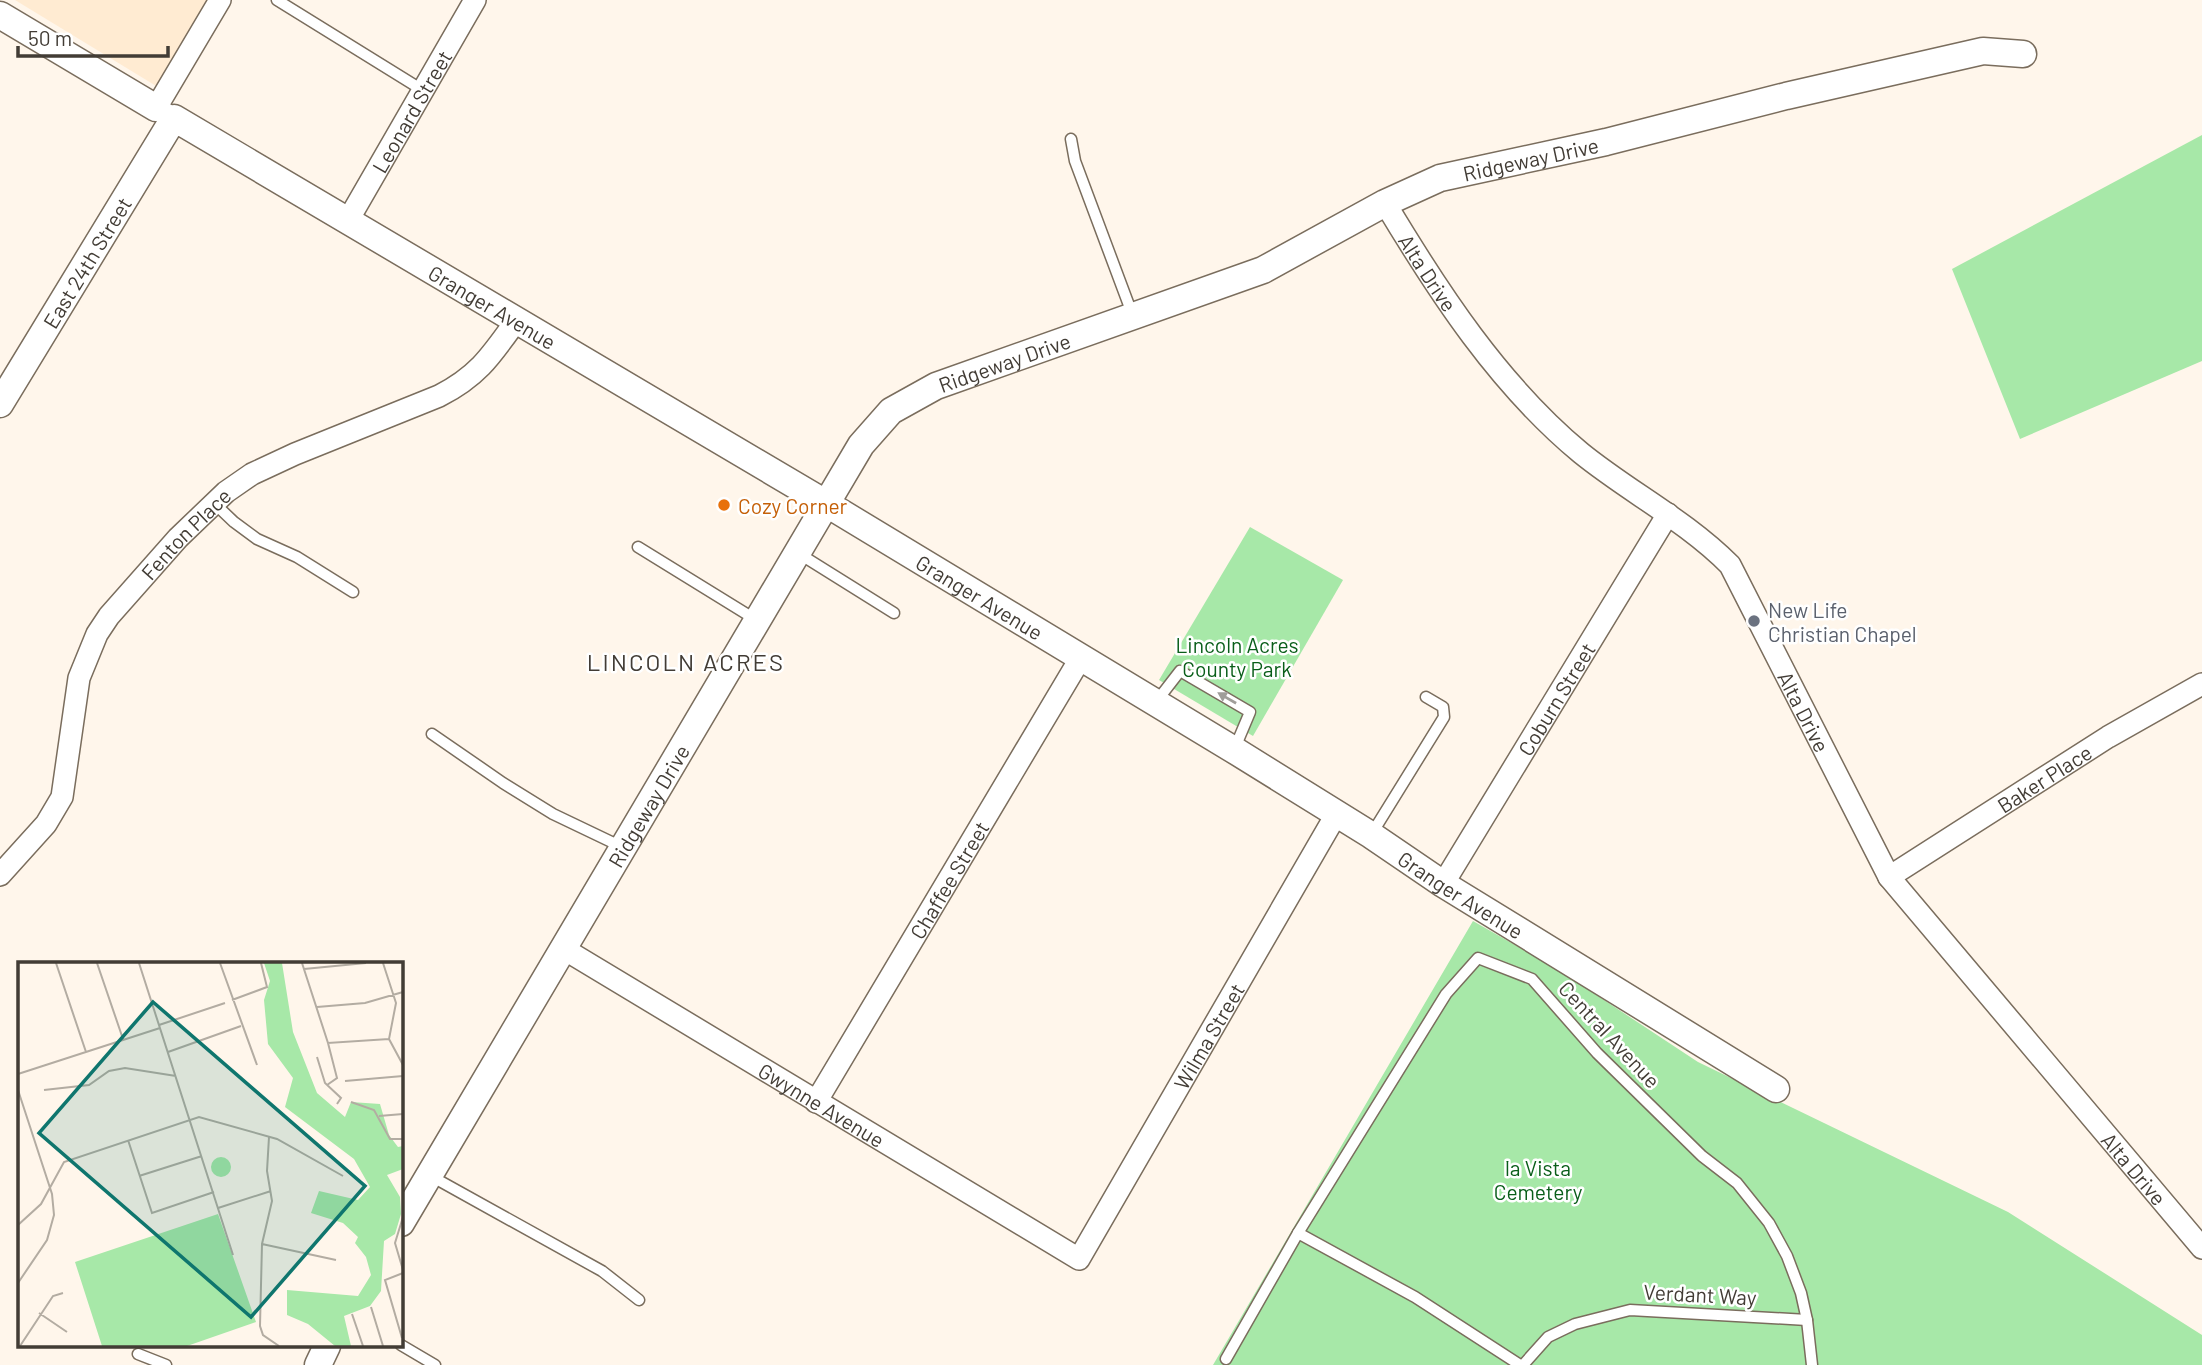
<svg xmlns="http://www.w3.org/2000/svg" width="2202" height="1365" viewBox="0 0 2202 1365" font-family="Barlow,sans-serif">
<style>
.built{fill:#ffebd2}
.green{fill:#a7e8a8}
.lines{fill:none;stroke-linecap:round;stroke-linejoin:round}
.service-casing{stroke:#7a6d5d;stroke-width:13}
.minor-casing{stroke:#7a6d5d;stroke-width:24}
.tertiary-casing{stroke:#7a6d5d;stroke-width:29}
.service{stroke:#fff;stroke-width:10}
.minor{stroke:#fff;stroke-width:21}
.tertiary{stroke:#fff;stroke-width:26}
.oneway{fill:#a09e9a}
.food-dot{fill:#e8710a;stroke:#fff;stroke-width:2.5}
.worship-dot{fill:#6b7280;stroke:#fff;stroke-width:2.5}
.labels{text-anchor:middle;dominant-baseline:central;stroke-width:5;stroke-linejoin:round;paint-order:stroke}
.street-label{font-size:21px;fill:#423c35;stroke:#fff}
.food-label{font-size:21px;fill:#c56008;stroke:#fff;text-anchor:start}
.worship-label{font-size:21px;fill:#5b616d;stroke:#fff;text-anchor:start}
.park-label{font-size:21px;fill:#095e19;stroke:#fff}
.quarter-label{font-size:24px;letter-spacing:2px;fill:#423c35;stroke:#fff}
.inset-road{fill:none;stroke:#b3aca2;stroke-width:2}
.view{fill:#0f766e;fill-opacity:0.15;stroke:#0f766e;stroke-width:3.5}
.inset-edge{fill:none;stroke:#423c35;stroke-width:3.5}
</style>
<rect width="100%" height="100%" fill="#fff6eb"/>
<path class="built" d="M15 0H214L166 92Z"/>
<g class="green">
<path d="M2202 135V361L2020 439 1952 269Z"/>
<path d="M1250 527 1343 580 1253 736 1159 680Z"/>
<path d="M1473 921 1557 969 1698 1062 2008 1212 2202 1335V1365H1213Z"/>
</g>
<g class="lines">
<defs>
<g id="service">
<path d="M277 0 424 91"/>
<path d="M1071 139 1075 161 1133 316"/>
<path d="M214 503 234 522 257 539 297 557 353 592"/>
<path d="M638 547 758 621"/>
<path d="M798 553 894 613"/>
<path d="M1156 702 1180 671 1250 712 1234 750"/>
<path d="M432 734 503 783 553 814 622 847"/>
<path d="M1371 835 1444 717 1443 707 1426 697"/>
<path d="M429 1175 602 1271 639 1300"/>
<path d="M1298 1233 1415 1297 1520 1365"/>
<path d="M401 1345 435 1365"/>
<path d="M138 1354 166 1365"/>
<path d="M1226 1359 1298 1233 1446 994 1478 958 1532 979 1597 1053 1702 1156 1737 1183 1769 1223 1787 1256 1801 1293 1807 1320 1812 1365"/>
<path d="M1523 1365 1548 1337 1575 1324 1630 1310 1807 1320"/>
</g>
<g id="minor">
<path d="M169 116 156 108 220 0"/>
<path id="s1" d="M1385 203C1439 293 1499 385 1581 453 1629 492 1685 520 1730 565L1889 877 2202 1248"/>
<path id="s2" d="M347 222 475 0"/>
<path id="s3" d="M0 875 46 824 62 797 79 678 97 634 109 616 178 538 226 492 252 474 295 454 439 396C478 376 491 356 516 321"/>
<path id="s4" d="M1889 877 2108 737 2202 684"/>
<path id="s5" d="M1443 884 1668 514"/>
<path id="s6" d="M564 949 1079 1259 1337 813"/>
<path id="s7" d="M816 1102 1080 659"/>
</g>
<g id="tertiary">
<path d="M0 15 156 108"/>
<path id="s8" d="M0 404 174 118 827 504 1234 750 1371 835 1443 884 1776 1089"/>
<path id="s9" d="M401 1223 861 445 891 411 936 386 1263 270 1385 203 1440 178 1606 142 1786 96 1983 51 2023 54"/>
<path d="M318 1365 327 1346"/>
</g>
</defs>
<use href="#service" class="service-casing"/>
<use href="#minor" class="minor-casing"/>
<use href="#tertiary" class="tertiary-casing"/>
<use href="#service" class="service"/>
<use href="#minor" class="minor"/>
<use href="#tertiary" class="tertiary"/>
</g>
<defs><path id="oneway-solid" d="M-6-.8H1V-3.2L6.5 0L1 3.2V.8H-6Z" transform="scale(1.75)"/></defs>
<use class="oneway" href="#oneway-solid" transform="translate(1227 698) rotate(-150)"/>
<circle class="food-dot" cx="724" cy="505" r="7"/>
<circle class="worship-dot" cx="1754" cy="621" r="7"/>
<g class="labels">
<g class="street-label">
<text stroke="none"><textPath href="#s2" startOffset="128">Leonard Street</textPath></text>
<text stroke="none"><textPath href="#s9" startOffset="1640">Ridgeway Drive</textPath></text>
<text stroke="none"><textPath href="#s8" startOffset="166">East 24th Street</textPath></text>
<text stroke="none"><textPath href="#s1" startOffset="82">Alta Drive</textPath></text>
<text stroke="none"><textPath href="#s8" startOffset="705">Granger Avenue</textPath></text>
<text stroke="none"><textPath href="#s9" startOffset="1073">Ridgeway Drive</textPath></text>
<text stroke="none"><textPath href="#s3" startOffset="402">Fenton Place</textPath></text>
<text stroke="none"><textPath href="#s8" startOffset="1272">Granger Avenue</textPath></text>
<text stroke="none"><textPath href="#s5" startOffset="217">Coburn Street</textPath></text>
<text stroke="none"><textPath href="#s1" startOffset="670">Alta Drive</textPath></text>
<text stroke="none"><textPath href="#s4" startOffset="184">Baker Place</textPath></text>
<text stroke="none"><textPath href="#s9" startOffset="485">Ridgeway Drive</textPath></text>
<text stroke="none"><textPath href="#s7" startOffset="259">Chaffee Street</textPath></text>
<text stroke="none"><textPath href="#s8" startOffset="1838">Granger Avenue</textPath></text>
<text transform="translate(1610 1034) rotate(47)">Central Avenue</text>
<text stroke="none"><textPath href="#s6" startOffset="859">Wilma Street</textPath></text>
<text stroke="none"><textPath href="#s6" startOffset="301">Gwynne Avenue</textPath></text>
<text stroke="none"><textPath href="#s1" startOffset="1237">Alta Drive</textPath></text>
<text transform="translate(1700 1294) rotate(3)">Verdant Way</text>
</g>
<g class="food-label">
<text x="738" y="505">Cozy Corner</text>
</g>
<g class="worship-label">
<text x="1768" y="609">New Life<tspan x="1768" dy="24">Christian Chapel</tspan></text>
</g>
<g class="park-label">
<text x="1237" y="644">Lincoln Acres<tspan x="1237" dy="24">County Park</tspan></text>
<text x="1538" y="1167">la Vista<tspan x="1538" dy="24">Cemetery</tspan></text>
</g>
<g class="quarter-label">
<text x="686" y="661">LINCOLN ACRES</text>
</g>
</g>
<g transform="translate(18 962)">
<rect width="385" height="385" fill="#fff6eb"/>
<path d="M246 1H264L275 70 299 131 327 155 333 140 362 142 371 173 380 185 385 184V207L369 213 382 235 383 252 377 272 366 279 363 329 352 344 326 354 333 384H317L290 362 269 353V328L340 334 353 313 348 295 337 281 340 275 325 261 293 251 301 229 340 238 352 225 336 197 267 145 275 116 250 82 246 38 252 19ZM193 205a10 10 0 1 1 20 0a10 10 0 1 1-20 0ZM200 252 238 360 169 384H84L57 300Z" fill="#a7e8a8"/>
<path class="inset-road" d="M38 1 68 90M79 1 105 77M121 1 215 293M202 1 239 103M284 1 310 81 371 77M365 1 378 41 371 77 385 103M286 7 348 1M214 38 249 25 243 1M299 45 347 41 385 30M141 63 207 41M150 90 223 64M299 95 307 121 323 136 319 142M0 112 142 66M327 119 385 114M309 123 319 116 310 81M0 128 34 232 36 253 29 278 0 321M26 128 71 123 91 109 107 106 158 114M333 140 356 148 372 177H385M361 154 385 152M251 175 249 209 254 239 244 282 242 364 245 373 261 384M110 178 134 251 196 230M121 214 184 194M200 246 253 229M385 255 377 281 385 308M0 263 23 242 46 200 181 155 259 177 325 214M244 282 318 298M353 345 365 384M21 351 49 370M334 352 345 384M384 376 367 318 385 311M2 384 35 334 45 331"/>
<path class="view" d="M135 40 347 224 233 355 21 171Z"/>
<rect width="385" height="385" class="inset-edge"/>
</g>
<path d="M18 46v10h150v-10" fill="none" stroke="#423c35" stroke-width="3.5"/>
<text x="28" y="46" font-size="21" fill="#423c35" stroke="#ffffff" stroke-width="5" paint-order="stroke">50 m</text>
</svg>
